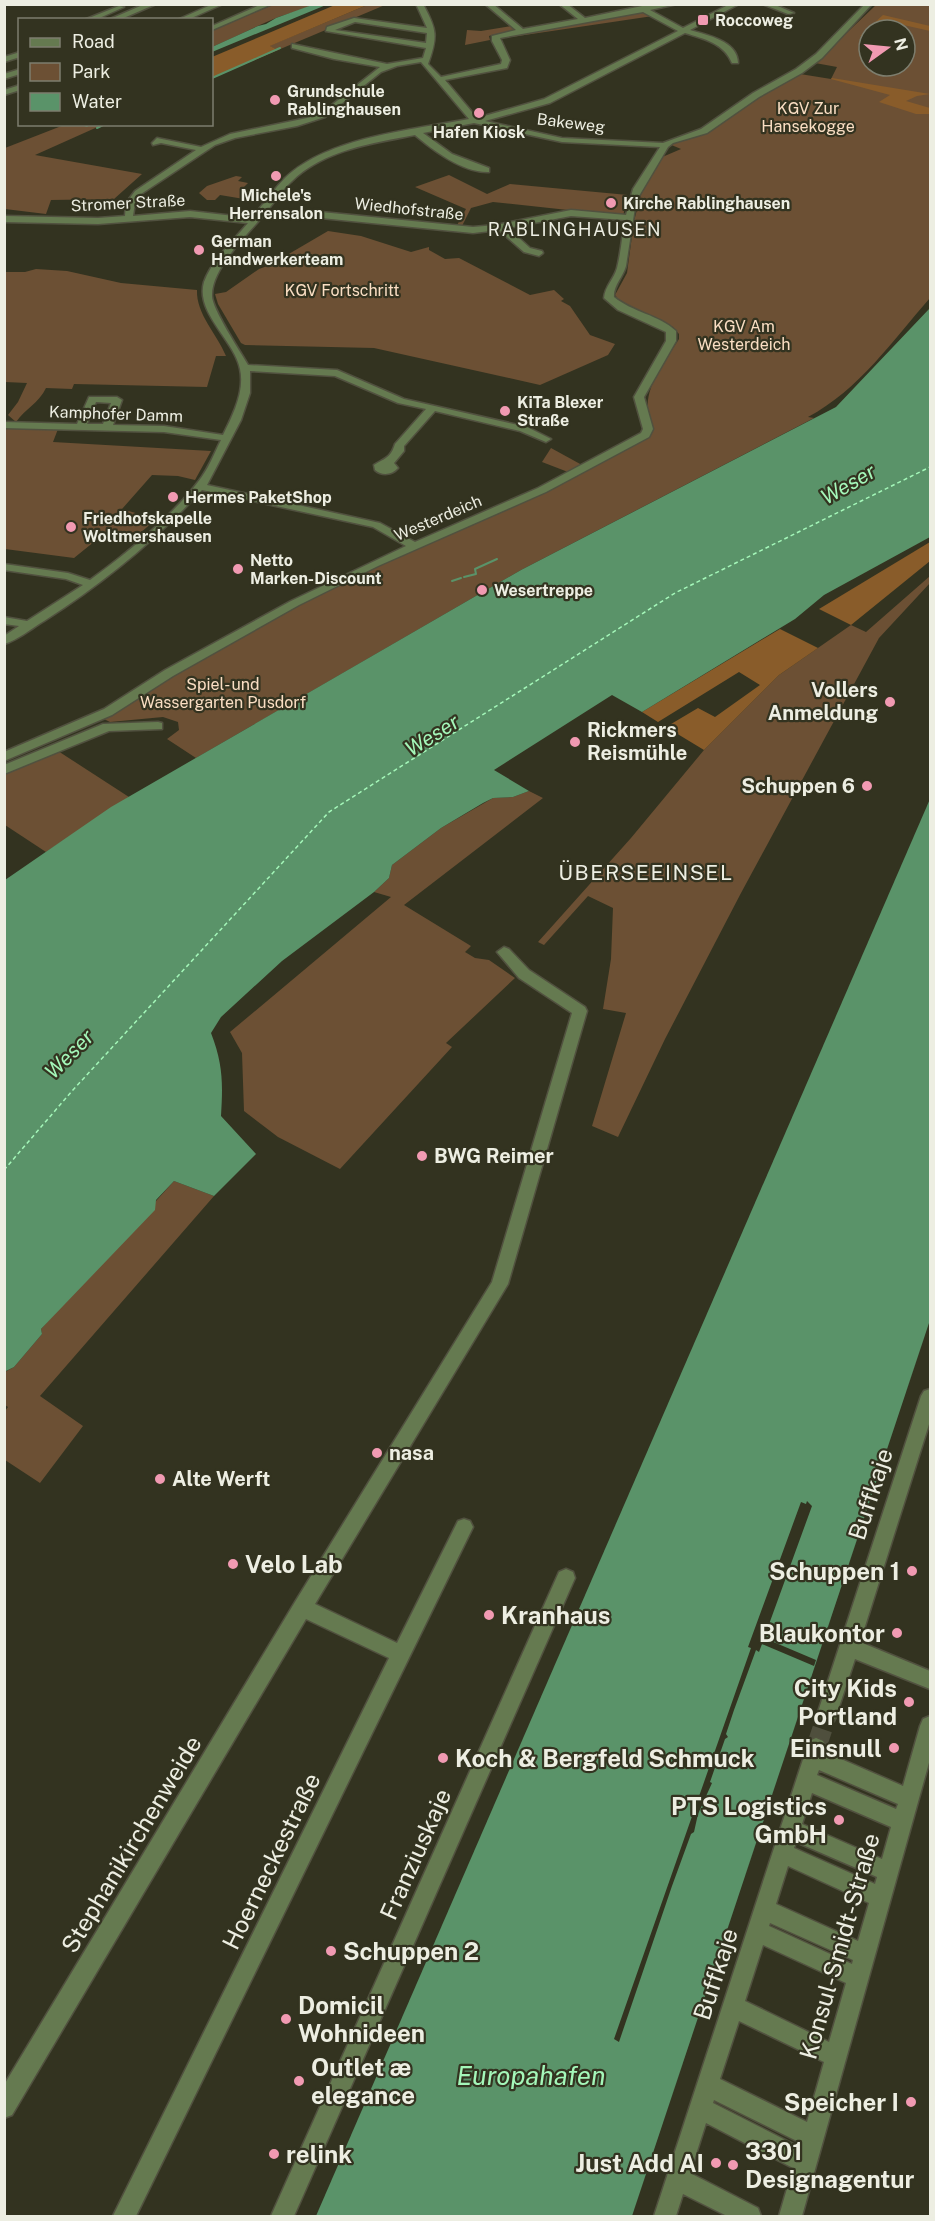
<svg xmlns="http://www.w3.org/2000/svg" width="935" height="2221" viewBox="0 0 935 2221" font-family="'Public Sans',sans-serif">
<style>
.green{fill:#6c5034;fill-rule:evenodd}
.forest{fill:#895c2a}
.water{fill:#5a9369}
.pier{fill:#333320}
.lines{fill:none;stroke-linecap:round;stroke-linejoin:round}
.stream{stroke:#5a9369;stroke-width:2}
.ferry{stroke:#a4f7b9;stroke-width:1.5;stroke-dasharray:4 3;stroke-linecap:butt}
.minor-tunnel{stroke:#4f4f3d;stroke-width:20;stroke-dasharray:20 10;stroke-linecap:butt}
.minor-casing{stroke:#51513f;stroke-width:3}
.minor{fill:#657a50;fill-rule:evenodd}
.poi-dot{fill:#f19ab2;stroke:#333320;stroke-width:2}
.labels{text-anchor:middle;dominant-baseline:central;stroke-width:4.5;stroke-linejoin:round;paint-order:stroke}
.far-poi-label{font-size:16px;font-weight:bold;fill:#edeee2;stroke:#333320;text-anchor:start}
.far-park-label{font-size:16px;fill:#fadec3;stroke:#333320}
.far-street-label{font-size:16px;fill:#edeee2;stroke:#333320}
.far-quarter-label{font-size:18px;letter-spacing:1.5px;fill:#edeee2;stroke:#333320}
.poi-label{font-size:20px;font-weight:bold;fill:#edeee2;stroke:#333320;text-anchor:start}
.water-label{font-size:21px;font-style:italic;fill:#a4f7b9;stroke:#333320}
.neighbourhood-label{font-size:21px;letter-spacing:1.5px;fill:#edeee2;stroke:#333320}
.near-street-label{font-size:24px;fill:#edeee2;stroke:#333320}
.near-poi-label{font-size:24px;font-weight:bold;fill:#edeee2;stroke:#333320;text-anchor:start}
.near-water-label{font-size:26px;font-style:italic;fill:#a4f7b9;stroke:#333320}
</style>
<rect width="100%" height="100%" fill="#333320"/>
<g class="green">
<path d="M273 5H312C301 11 288 13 276 18 254 27 234 38 212 47V30Z"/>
<path d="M367 5H385L278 50 269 46Z"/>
<path d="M876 5H930V298C893 340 859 390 808 417L814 418 521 570 196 758 167 739 179 730 178 722 163 717 110 722 102 718 187 665 267 620 374 567 544 491 635 444 646 436 652 422C637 396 665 361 679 339V334L673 327 621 303 615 295 627 273 634 221 642 191 660 158 681 149 669 144 703 135 740 109 800 74 831 79 837 67 815 63ZM869 30H905V66H869Z"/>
<path d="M642 11 653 16 498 39 501 36Z"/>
<path d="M511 26 516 30 492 35 489 36 490 40 465 45 467 30 481 31Z"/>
<path d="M64 125H102L35 155 142 174 114 199 51 200 46 214 5 209V148Z"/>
<path d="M449 175 487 194 510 184 628 195 623 216 493 202 471 208 461 228 456 227 466 209 415 187Z"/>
<path d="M236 176 242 177 238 181 248 183 240 191 261 195 256 201 220 195 215 200H207L199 193 207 186Z"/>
<path d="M328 231 361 236 411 252 429 247V250L445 259 459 258 530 295 554 290 564 299 561 301 570 306 590 335 615 344 608 355 540 385 374 348 245 345 241 343 218 304 215 294 226 292 259 269 270 265Z"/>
<path d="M36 269 67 271 121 283 197 290C196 314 217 334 226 356H216L207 387 74 384 72 389 46 388C39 403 25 409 16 422L8 415 18 402 27 383 5 382V272H25Z"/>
<path d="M5 428 58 429 53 442 211 451 195 480 178 476 152 475 122 509 156 519 128 544 100 537 74 558 5 549Z"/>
<path d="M551 448 582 465 568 472 542 462Z"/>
<path d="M930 576V583L879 638 741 893 665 1039 618 1137 592 1126 626 1013 603 1009 611 959 613 908 588 896 544 945 538 942 631 838 704 750 779 675 851 625 866 632Z"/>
<path d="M58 751 129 797 46 852 5 825 4 774Z"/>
<path d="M529 791 543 798 404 905 471 946 465 952 475 958 489 960 515 978 446 1043 452 1047 340 1169 278 1137 244 1111 242 1053 230 1032 391 897 374 892 389 878 392 865 441 828 493 798 513 797Z"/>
<path d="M174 1181 214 1196 40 1396 83 1426 40 1483 5 1460V1411L8 1407 5 1405V1372L14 1367 42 1334 41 1329Z"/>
</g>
<g class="forest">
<path d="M335 5H367L270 46 278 50 212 78V57Z"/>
<path d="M883 15 930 26V31L886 21 874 30H869L867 36H860Z"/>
<path d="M832 78 930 94 917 96 906 101 930 108V114H916L879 102 890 95 831 79Z"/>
<path d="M930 542V561L851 625 819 609Z"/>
<path d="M780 629 818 648 779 675 704 750 666 727 698 708 715 717 760 685 739 672 658 722 642 712Z"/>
</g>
<g class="water">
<path d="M312 5H326L212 52V47L258 26 266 24 276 18Z"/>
<path d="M930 308V537L824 595 795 619 642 712 612 695 494 770 529 791 513 797 493 798 483 803 441 828 392 865 389 878 374 892 282 961 221 1017 211 1033C223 1064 223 1083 221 1116L256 1154 214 1196 174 1181 156 1200 155 1210 41 1329 42 1334 14 1367 4 1372 5 880 111 807 521 570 836 407Z"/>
<path d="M930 799V1320L632 2216H316Z"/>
</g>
<path class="pier" d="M807 1501 812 1506 764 1638 816 1660 814 1666 762 1644 759 1652 756 1650 734 1710 726 1734 728 1737 725 1739 710 1782 712 1783 698 1814 694 1832 691 1834 672 1886 619 2042 614 2039 751 1648 748 1647 801 1502 806 1504Z"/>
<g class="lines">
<g class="stream">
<path d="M212 78 280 48"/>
<path d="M82 124 87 126"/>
<path d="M97 128 105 124"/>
<path d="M464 577 476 574 475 569 497 559"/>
<path d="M452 581 461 578"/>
</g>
<path class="ferry" d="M4 1170 72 1091 329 812 675 593 930 467"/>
<path class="minor-tunnel" d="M816 1748 828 1712"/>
<defs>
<g id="minor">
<path d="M145 4H156L119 20H108Z"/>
<path d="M213 4H223L187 20H177Z"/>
<path d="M262 4H272L212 30V26Z"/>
<path d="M416 4H423C437 30 438 36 428 64L441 77 501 64 502 60 492 41V36L516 30 485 4H493L523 29 578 19 559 4H567L585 18 642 6 677 4 650 10 683 28 730 4H739L690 30C707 35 738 41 738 63H732C724 43 704 39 685 33L550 103 485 121 562 138 663 143 701 129 753 93 796 69 816 54 865 4H872L822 58 802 73 759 97 707 133 673 143 668 147 636 201 626 266C623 277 613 286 614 297 632 312 659 315 676 331V341L644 397 653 429 649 437 546 492 378 566 299 605 173 676 112 715 4 761V752L104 709 165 670 291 601 406 546 373 527 202 490C155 541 102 584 44 621 32 628 18 640 4 644V636L19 626 4 624V617L27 621 83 585 66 579 4 570V564L68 573 90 580C125 555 172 516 198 482 208 470 214 454 221 440L164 432 4 428V422L77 424 89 397H117L122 400 113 425 164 426 223 435C233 415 245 391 240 369 235 341 195 313 204 282 212 260 233 241 248 223L190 217 98 224 4 222V216L98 218 125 216 126 203 135 191 196 150 161 143 153 145 152 143 157 138 201 147 230 134 307 118 328 108 380 67 334 59 292 48V44L387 64 423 58 426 48 326 31 327 27 354 18 427 28ZM643 12 678 31 544 99 477 118 445 80 507 68 510 60 500 38ZM355 22 427 33 426 43 335 30ZM421 62 469 119C412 130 328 137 285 178 275 188 267 200 258 210L255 211 252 218 190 211 133 216 135 203 141 194 215 145 235 138 297 126 325 117 381 72 397 66ZM474 123 562 142 660 147 633 189 626 215 571 210 496 225 473 227 321 212 267 211C275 201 282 190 291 182 323 150 373 143 415 135 434 151 463 173 489 172V168L452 154 423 133ZM263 216 321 218 473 233 499 230 524 252 539 256 543 253 542 251 530 248 508 228 571 216 625 220C622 236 621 252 617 268 614 279 605 286 604 298L618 310 666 332V341L634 397 643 429 641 433 538 488 415 542 380 523 207 485 241 420 250 393V371L335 376 398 403 426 409 395 444C391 457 386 458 374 465L375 470C382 476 392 475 398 468L394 463 404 451V446L435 411 520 431 546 442 551 439 527 427 404 399 337 370 248 365C240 351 212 309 212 296 211 269 246 236 263 216ZM96 402 111 403 103 424H87Z"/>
<path d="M762 4H773L794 13 788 14Z"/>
<path d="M119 6 124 7 95 20H84Z"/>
<path d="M20 52V57L4 62V57Z"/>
<path d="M20 69V74L4 79V74Z"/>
<path d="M20 85V90L4 95V90Z"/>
<path d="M158 722 162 723V729L109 731 4 774V765L103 724Z"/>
<path d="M504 947 509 949 529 970 585 1007 587 1011 508 1284 315 1604 397 1643 458 1521 464 1519 470 1521 473 1527 136 2216H113L389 1658 306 1619 12 2115 4 2118V2085L295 1602 492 1282 572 1013 519 978 497 952Z"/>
<path d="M930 1389V1421L860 1642 930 1671V1689L855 1659 835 1719 828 1722 821 1719 818 1712 921 1396 924 1391Z"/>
<path d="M566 1569 573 1572 575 1578 294 2216H271L559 1572Z"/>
<path d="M930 1716V1759L802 2216H779L793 2168 706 2123 690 2173 758 2208 761 2216H727L683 2194 676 2216H654L809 1741 816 1738 823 1741 826 1748 825 1752 903 1786 920 1726 923 1719ZM819 1770 898 1804 896 1809 817 1775ZM812 1793 891 1827 882 1859 802 1824ZM796 1842 877 1877 875 1884 794 1848ZM788 1866 869 1903 858 1941 776 1904ZM770 1923 853 1960 852 1964 769 1926ZM763 1945 846 1983 829 2042 745 2001ZM739 2021 824 2062 807 2122 720 2079ZM714 2100 801 2143 799 2147 713 2103Z"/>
</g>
</defs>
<use href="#minor" class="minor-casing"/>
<use href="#minor" class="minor"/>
</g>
<g class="poi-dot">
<rect x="697" y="14" width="12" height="12" rx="3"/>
<circle cx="275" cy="100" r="6"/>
<circle cx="479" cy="113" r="6"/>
<circle cx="276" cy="176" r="6"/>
<circle cx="611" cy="203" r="6"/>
<circle cx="199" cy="250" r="6"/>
<circle cx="505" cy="411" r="6"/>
<circle cx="173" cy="497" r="6"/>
<circle cx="71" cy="527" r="6"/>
<circle cx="238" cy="569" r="6"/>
<circle cx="482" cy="590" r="6"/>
<circle cx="890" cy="702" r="6"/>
<circle cx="575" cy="742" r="6"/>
<circle cx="867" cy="786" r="6"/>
<circle cx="422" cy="1156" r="6"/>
<circle cx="377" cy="1453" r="6"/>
<circle cx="160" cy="1479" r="6"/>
<circle cx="233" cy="1564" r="6"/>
<circle cx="912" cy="1571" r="6"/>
<circle cx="489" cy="1615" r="6"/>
<circle cx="897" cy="1633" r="6"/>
<circle cx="909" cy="1702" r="6"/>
<circle cx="894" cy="1748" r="6"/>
<circle cx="443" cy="1758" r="6"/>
<circle cx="839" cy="1820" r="6"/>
<circle cx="331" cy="1951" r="6"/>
<circle cx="286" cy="2019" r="6"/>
<circle cx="299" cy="2081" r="6"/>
<circle cx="911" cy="2102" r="6"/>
<circle cx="274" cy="2154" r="6"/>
<circle cx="716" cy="2163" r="6"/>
<circle cx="733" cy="2165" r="6"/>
</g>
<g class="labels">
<g class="far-poi-label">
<text x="715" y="20">Roccoweg</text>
<text x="287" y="91">Grundschule<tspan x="287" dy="18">Rablinghausen</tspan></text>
<text x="479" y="132" text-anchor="middle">Hafen Kiosk</text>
<text x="276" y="195" text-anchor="middle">Michele's<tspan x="276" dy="18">Herrensalon</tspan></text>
<text x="623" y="203">Kirche Rablinghausen</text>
<text x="211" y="241">German<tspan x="211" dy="18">Handwerkerteam</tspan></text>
<text x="517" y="402">KiTa Blexer<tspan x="517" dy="18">Straße</tspan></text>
<text x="185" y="497">Hermes PaketShop</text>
<text x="83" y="518">Friedhofskapelle<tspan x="83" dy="18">Woltmershausen</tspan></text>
<text x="250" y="560">Netto<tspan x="250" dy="18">Marken-Discount</tspan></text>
<text x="494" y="590">Wesertreppe</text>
</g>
<g class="far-park-label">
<text x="808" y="108">KGV Zur<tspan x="808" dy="18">Hansekogge</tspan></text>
<text x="342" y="290">KGV Fortschritt</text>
<text x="744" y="326">KGV Am<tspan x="744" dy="18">Westerdeich</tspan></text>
<text x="223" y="684">Spiel- und<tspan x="223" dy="18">Wassergarten Pusdorf</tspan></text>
</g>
<g class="far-street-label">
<text transform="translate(571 123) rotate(7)">Bakeweg</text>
<text transform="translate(128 203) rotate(-3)">Stromer Straße</text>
<text transform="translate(409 209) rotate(6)">Wiedhofstraße</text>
<text transform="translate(116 414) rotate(2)">Kamphofer Damm</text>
<text transform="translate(438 518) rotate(-23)">Westerdeich</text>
</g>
<g class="far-quarter-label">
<text x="575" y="229">RABLINGHAUSEN</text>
</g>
<g class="poi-label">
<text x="878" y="690" text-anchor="end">Vollers<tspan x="878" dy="23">Anmeldung</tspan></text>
<text x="587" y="730">Rickmers<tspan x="587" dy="23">Reismühle</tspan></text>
<text x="855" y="786" text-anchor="end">Schuppen 6</text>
<text x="434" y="1156">BWG Reimer</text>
<text x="389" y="1453">nasa</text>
<text x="172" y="1479">Alte Werft</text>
</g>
<g class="water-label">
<text transform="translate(848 484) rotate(-30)">Weser</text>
<text transform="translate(432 735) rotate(-32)">Weser</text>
<text transform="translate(69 1054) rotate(-45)">Weser</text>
</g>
<g class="neighbourhood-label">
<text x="646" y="872">ÜBERSEEINSEL</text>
</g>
<g class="near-street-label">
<text transform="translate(870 1494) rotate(-72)">Buffkaje</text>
<text transform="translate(131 1844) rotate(-59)">Stephanikirchenweide</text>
<text transform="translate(415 1854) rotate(-66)">Franziuskaje</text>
<text transform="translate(271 1861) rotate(-64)">Hoerneckestraße</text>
<text transform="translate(839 1946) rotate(-74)">Konsul-Smidt-Straße</text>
<text transform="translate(715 1974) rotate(-72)">Buffkaje</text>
</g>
<g class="near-poi-label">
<text x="245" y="1564">Velo Lab</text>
<text x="900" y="1571" text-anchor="end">Schuppen 1</text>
<text x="501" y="1615">Kranhaus</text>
<text x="885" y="1633" text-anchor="end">Blaukontor</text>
<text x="897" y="1688" text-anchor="end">City Kids<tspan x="897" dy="28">Portland</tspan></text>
<text x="882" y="1748" text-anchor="end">Einsnull</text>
<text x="455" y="1758">Koch &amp; Bergfeld Schmuck</text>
<text x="827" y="1806" text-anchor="end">PTS Logistics<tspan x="827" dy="28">GmbH</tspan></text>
<text x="343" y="1951">Schuppen 2</text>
<text x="298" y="2005">Domicil<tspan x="298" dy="28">Wohnideen</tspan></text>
<text x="311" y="2067">Outlet æ<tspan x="311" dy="28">elegance</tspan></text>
<text x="899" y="2102" text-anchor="end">Speicher I</text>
<text x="745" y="2151">3301<tspan x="745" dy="28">Designagentur</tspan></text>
<text x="286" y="2154">relink</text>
<text x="704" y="2163" text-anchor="end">Just Add AI</text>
</g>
<g class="near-water-label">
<text x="531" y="2075">Europahafen</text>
</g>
</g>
<rect width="935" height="2221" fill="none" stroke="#edeee2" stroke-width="12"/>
<rect x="18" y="18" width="195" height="108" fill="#333320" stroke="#7d7e6e" stroke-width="1.5"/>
<rect x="30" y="38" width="30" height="9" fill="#657a50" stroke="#7d7e6e" stroke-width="1.5"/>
<text x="72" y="48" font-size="18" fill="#edeee2">Road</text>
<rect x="30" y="63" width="30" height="18" fill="#6c5034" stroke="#7d7e6e" stroke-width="1.5"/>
<text x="72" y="78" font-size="18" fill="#edeee2">Park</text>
<rect x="30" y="93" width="30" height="18" fill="#5a9369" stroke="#7d7e6e" stroke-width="1.5"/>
<text x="72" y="108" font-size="18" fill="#edeee2">Water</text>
<g transform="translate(887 48) rotate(75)"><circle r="28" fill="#333320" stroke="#7d7e6e" stroke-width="1.5"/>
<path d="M0-4.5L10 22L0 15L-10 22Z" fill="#f19ab2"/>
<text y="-9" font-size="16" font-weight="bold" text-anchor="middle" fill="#edeee2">N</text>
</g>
</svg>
